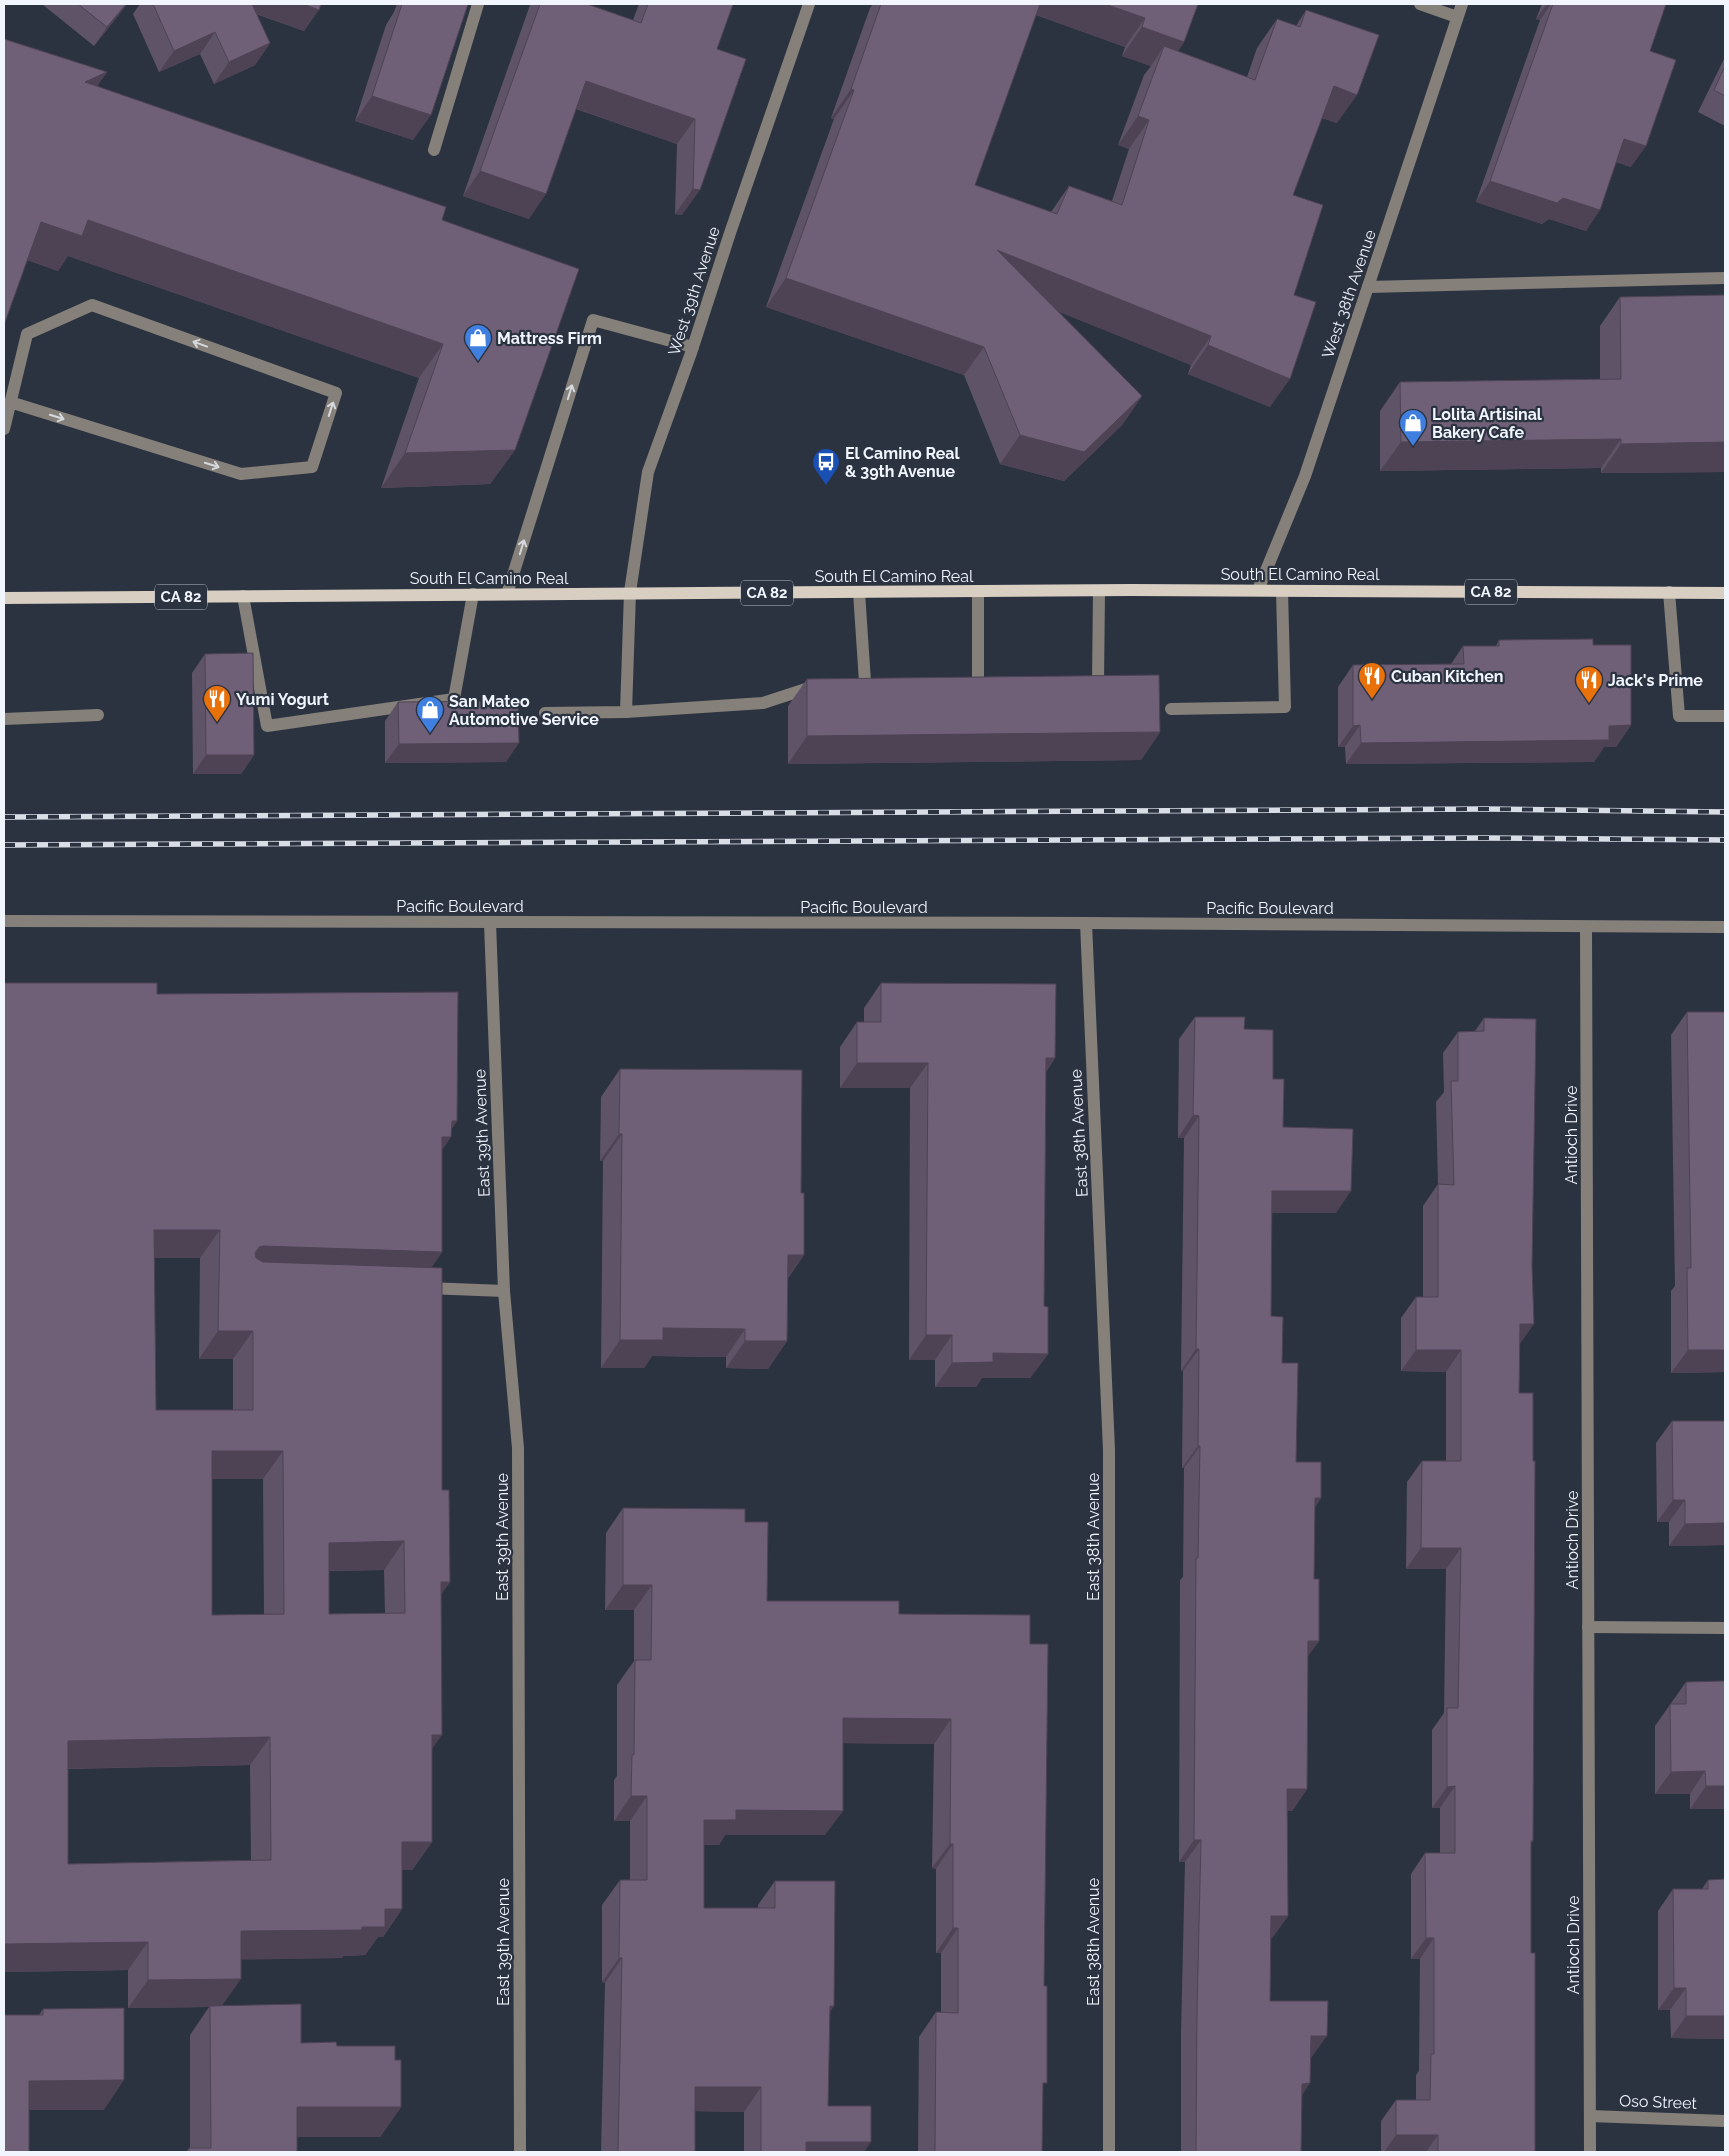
<svg xmlns="http://www.w3.org/2000/svg" width="1729" height="2156" viewBox="0 0 1729 2156" font-family="Raleway,sans-serif">
<style>
.lines{fill:none;stroke-linecap:round;stroke-linejoin:round}
.minor{stroke:#85817a;stroke-width:12}
.major{stroke:#d8cec1;stroke-width:12}
.rail-casing{stroke:#d8dde6;stroke-width:5.5}
.rail{stroke:#2c3340;stroke-width:4;stroke-dasharray:11;stroke-linecap:butt}
.wall{fill:#5f5367;fill-rule:evenodd}
.shaded-wall{fill:#4e4354}
.building{fill:#6f6078;stroke:#4e4354;fill-rule:evenodd}
.oneway{stroke:#d5d8dd}
.labels{text-anchor:middle;dominant-baseline:central;stroke-width:4.5;stroke-linejoin:round;paint-order:stroke}
.shield{fill:#2c3340;stroke:#b5bbc5;stroke-width:1}
.shield-label{font-size:15px;font-weight:bold;fill:#f0f5fe}
.street-label{font-size:16px;fill:#f0f5fe;stroke:#2c3340}
.poi-label{font-size:16px;font-weight:bold;fill:#f0f5fe;stroke:#2c3340;text-anchor:start}
</style>
<rect width="100%" height="100%" fill="#2c3340"/>
<g class="lines">
<g class="minor">
<path d="M1420 4 1457 17"/>
<path d="M434 150 478 4"/>
<path d="M1368 287 1725 278"/>
<path d="M4 429 27 334 92 305 336 393 312 467 241 474 10 402"/>
<path d="M1258 590 1305 476 1462 4"/>
<path d="M978 591V682"/>
<path d="M859 592 865 682"/>
<path d="M1669 592 1679 716H1725"/>
<path d="M507 594 593 320 693 347"/>
<path d="M243 596 267 726 454 699 473 594"/>
<path d="M1087 682H1098L1099 591"/>
<path d="M1171 709 1285 707 1282 591"/>
<path d="M626 712 630 592 648 472 691 353 730 233 809 4"/>
<path d="M545 713 626 712 763 703 815 686"/>
<path d="M4 719 98 715"/>
<path d="M4 921 1086 923 1725 927"/>
<path d="M490 923 504 1291 518 1448 520 2152"/>
<path d="M1086 923 1109 1450V2152"/>
<path d="M1586 927 1590 2152"/>
<path d="M427 1288 504 1291"/>
<path d="M1588 1627 1725 1628"/>
<path d="M1590 2116 1725 2121"/>
</g>
<path class="major" d="M4 598 1131 590 1725 593"/>
<defs>
<g id="rail">
<path d="M4 817 1486 809 1725 812"/>
<path d="M4 845 1484 838 1725 840"/>
</g>
</defs>
<use href="#rail" class="rail-casing"/>
<use href="#rail" class="rail"/>
</g>
<g class="wall">
<path d="M42 4H127L94 46Z"/>
<path d="M140 4H321L304 31 256 14 270 43 255 65 214 84 200 54 159 72 133 14Z"/>
<path d="M397 4H468L413 140 355 121 386 25 394 12Z"/>
<path d="M526 4H587L633 20 639 4H733L717 49 746 59 682 215 675 214 677 144 576 109 529 219 463 196 530 5Z"/>
<path d="M873 4H1198L1184 42 1178 51 1247 77 1257 48 1277 19 1296 26 1306 10 1337 123 1322 118 1293 195 1294 295 1270 407 1188 374 1191 365 1058 311 1142 396 1122 425 1064 481 1000 464 964 375 766 307 834 119 831 118 870 8ZM1036 15 1125 47 1122 56 1151 66 1144 75 1118 145 1129 149 1112 201 1069 186 1051 212 975 185Z"/>
<path d="M1542 4H1666L1650 51 1631 167 1616 162 1586 231 1549 219 1542 224 1476 202 1540 20 1536 19Z"/>
<path d="M4 39 107 72 97 86 442 220 515 450 490 484 381 488 419 378 68 256 58 271 27 260Z"/>
<path d="M1725 57V126L1698 112Z"/>
<path d="M1725 295V472L1601 473V468L1380 471V411L1400 382 1600 379V326L1620 297Z"/>
<path d="M1499 640 1593 645 1631 725 1616 747H1604L1594 762 1346 764 1345 747H1338V687L1353 665 1451 664 1463 646H1496Z"/>
<path d="M205 654 254 755 241 774H193L192 673Z"/>
<path d="M807 679 1160 732 1141 760 788 764V706Z"/>
<path d="M398 702 506 762 385 763V721Z"/>
<path d="M4 983 157 994 457 1121 451 1129 442 1149V1252L431 1268 442 1490 450 1582 441 1594 432 1750V1842L412 1870H402V1909L383 1937H378L365 1955 343 1956 342 1958 241 1959 222 2005 301 2043 337 2046 395 2060 401 2107 380 2137H297V2152H186L189 2148H190V2035L209 2007 128 2008V1970L4 1972ZM154 1258H200L199 1359H233V1410H156ZM212 1479H263L264 1615H212ZM384 1570 385 1613 329 1614V1571ZM250 1765 251 1860 68 1864V1769Z"/>
<path d="M881 983 1055 1058 1046 1072 1044 1306 1048 1354 1030 1378H982L976 1387H935V1360H909L910 1088H840V1047L857 1022H864V1008Z"/>
<path d="M1687 1012 1725 1372 1671 1373V1291L1675 1286 1671 1035Z"/>
<path d="M1195 1017 1244 1029 1273 1079 1283 1127 1336 1213H1272L1271 1316 1282 1363 1296 1462 1321 1498 1315 1507 1314 1579 1319 1641 1308 1656 1307 1789 1292 1811H1287L1288 1916 1272 1938H1271L1270 2001 1311 2058 1302 2096 1301 2152H1181V2033L1185 1862H1179L1180 1580 1183 1577 1184 1468H1182L1183 1371H1181L1184 1138H1178L1179 1039Z"/>
<path d="M1484 1018 1520 1343 1519 1393 1533 1841 1531 1843V1953L1535 2152H1381V2121L1396 2100H1416V2075L1419 2071 1420 1959H1411V1874L1425 1853H1440V1808H1432V1730L1444 1713 1446 1569H1406L1407 1482 1422 1461H1446V1372L1401 1371V1318L1416 1297H1423V1206L1438 1184 1436 1102 1444 1092 1443 1053 1458 1032 1475 1031Z"/>
<path d="M620 1069 801 1193 804 1255 788 1278 787 1341 768 1369 726 1368V1357L652 1356 644 1368H601L603 1161H600L601 1097Z"/>
<path d="M1672 1421 1725 1545 1669 1546V1522H1657L1656 1443Z"/>
<path d="M623 1508 745 1522 767 1601 899 1614 1030 1644 1044 1986 1042 2152H918L919 2037 936 2012 941 2013V1953H936V1869L932 1868 934 1744 843 1743 825 1835H725L719 1845H704V1908H758V1905L775 1881 834 2006 829 2012 828 2106 864 2152H744V2112L695 2111V2152H601L605 1983 602 1982V1905L620 1880H630V1821H614V1780L617 1776V1685L634 1661V1610H605L606 1533Z"/>
<path d="M1725 1681V1809H1690V1794H1655V1726L1686 1682Z"/>
<path d="M1708 1880 1725 2039 1671 2038 1670 2010H1658V1911L1673 1889H1702Z"/>
<path d="M43 2009 104 2110H29L4 2152 39 2015Z"/>
</g>
<g class="shaded-wall">
<path d="M126 4H127L122 11 94 46 107 27Z"/>
<path d="M230 4H303L319 10 304 31Z"/>
<path d="M1034 4H1105L1145 18 1125 47 1028 12Z"/>
<path d="M1547 4H1551L1540 20 1536 19Z"/>
<path d="M1142 27 1184 42 1164 71V46L1151 66 1122 56Z"/>
<path d="M215 32 200 54 159 72 174 51Z"/>
<path d="M270 43 255 65 214 84 229 62Z"/>
<path d="M107 72 83 107 85 82Z"/>
<path d="M586 81 695 119 677 144 569 106Z"/>
<path d="M1334 86 1357 95 1337 123 1314 115Z"/>
<path d="M851 89 854 90 834 119 831 118Z"/>
<path d="M372 96 431 115 413 140 355 121Z"/>
<path d="M1138 116 1149 120 1129 149 1118 145Z"/>
<path d="M1624 139 1646 146 1631 167 1609 160Z"/>
<path d="M480 171 546 194 529 219 463 196Z"/>
<path d="M1490 181 1563 198 1600 210 1586 231 1549 219 1542 224 1476 202Z"/>
<path d="M693 189 700 190 682 215 675 214Z"/>
<path d="M88 220 443 344 419 378 68 256 58 271 17 256 41 222Z"/>
<path d="M997 250 1211 336 1191 365 977 279Z"/>
<path d="M786 278 984 347 964 375 766 307Z"/>
<path d="M1208 345 1290 379 1270 407 1188 374Z"/>
<path d="M1142 396 1122 425 1064 481 1000 464 1020 435Z"/>
<path d="M1621 439 1601 468 1380 471 1401 442Z"/>
<path d="M1725 442V472L1601 473 1621 444Z"/>
<path d="M515 450 490 484 381 488 405 453Z"/>
<path d="M1360 725 1345 747H1338L1353 726Z"/>
<path d="M1631 725 1616 747H1604L1594 762 1346 764 1361 743 1609 726Z"/>
<path d="M1160 732 1141 760 788 764 807 736Z"/>
<path d="M519 743 506 762 385 763 399 744Z"/>
<path d="M206 755H254L241 774H193Z"/>
<path d="M1046 1058H1055L1038 1083Z"/>
<path d="M857 1063H928L910 1088H840Z"/>
<path d="M1193 1115 1199 1116 1184 1138H1178Z"/>
<path d="M452 1121H457L446 1137H451L432 1165H423Z"/>
<path d="M619 1134H622L603 1161H600Z"/>
<path d="M1272 1191H1351L1336 1213H1256Z"/>
<path d="M154 1230H220L200 1258H134Z"/>
<path d="M263 1246 442 1252 423 1280 243 1274 259 1247Z"/>
<path d="M788 1255H804L784 1282Z"/>
<path d="M1520 1324H1534L1519 1345Z"/>
<path d="M663 1328 745 1329 726 1357 652 1356 644 1368H601L620 1340Z"/>
<path d="M218 1331H253L233 1359H199Z"/>
<path d="M926 1335H952L935 1360H909Z"/>
<path d="M745 1341H787L768 1369 726 1368Z"/>
<path d="M1196 1349H1199L1183 1371H1181Z"/>
<path d="M1416 1350H1461L1446 1372 1401 1371Z"/>
<path d="M1688 1350H1725V1372L1671 1373Z"/>
<path d="M993 1353 1048 1354 1030 1378H982L976 1387H935L952 1363Z"/>
<path d="M1198 1446H1200L1184 1468H1182Z"/>
<path d="M212 1451H283L263 1479H192Z"/>
<path d="M1315 1498H1321L1305 1520Z"/>
<path d="M1673 1500H1685L1669 1522H1657Z"/>
<path d="M1725 1523V1545L1669 1546 1685 1524Z"/>
<path d="M404 1541 384 1570 309 1571 329 1543Z"/>
<path d="M1421 1548H1461L1446 1569H1406Z"/>
<path d="M441 1582H450L430 1610Z"/>
<path d="M623 1585H652L634 1610H605Z"/>
<path d="M1308 1641H1319L1303 1663Z"/>
<path d="M843 1718 951 1719 934 1744 826 1743Z"/>
<path d="M432 1735H442L422 1763Z"/>
<path d="M270 1737 250 1765 48 1769 68 1741Z"/>
<path d="M1705 1771 1690 1794H1655L1671 1772Z"/>
<path d="M1455 1786 1440 1808H1432L1447 1787Z"/>
<path d="M1706 1786H1725V1809H1690Z"/>
<path d="M1287 1789H1307L1292 1811H1272Z"/>
<path d="M631 1796H647L630 1821H614Z"/>
<path d="M736 1810 843 1811 825 1835H725L719 1845H686L704 1820Z"/>
<path d="M1194 1840H1201L1185 1862H1179Z"/>
<path d="M402 1842H432L412 1870H382Z"/>
<path d="M950 1844H953L936 1869 932 1868Z"/>
<path d="M385 1909H402L383 1937H378L365 1955 343 1956 342 1958 221 1960 241 1931 362 1927Z"/>
<path d="M1271 1916H1288L1272 1938H1256Z"/>
<path d="M953 1928H958L941 1953H936Z"/>
<path d="M1426 1938H1434L1420 1959H1411Z"/>
<path d="M148 1942 128 1970 4 1972V1944Z"/>
<path d="M619 1958H622L605 1983 602 1982Z"/>
<path d="M241 1979 221 2007 210 2006 209 2007 128 2008 148 1980Z"/>
<path d="M1674 1988H1686L1670 2010H1658Z"/>
<path d="M830 2006H834L817 2031Z"/>
<path d="M1686 2016H1725V2039L1671 2038Z"/>
<path d="M1311 2036H1327L1311 2058H1295Z"/>
<path d="M124 2080 104 2110H8L29 2081Z"/>
<path d="M1310 2083 1295 2106 1302 2084Z"/>
<path d="M695 2087H761L744 2112 677 2111Z"/>
<path d="M297 2107H401L380 2137H276Z"/>
<path d="M1396 2135H1438L1426 2152H1384Z"/>
<path d="M806 2142H871L864 2152H799Z"/>
</g>
<g class="building">
<path d="M78 4H126L107 27Z"/>
<path d="M153 4H252L270 43 229 62 215 32 174 51Z"/>
<path d="M303 4H321L319 10Z"/>
<path d="M402 4H468L431 115 372 96Z"/>
<path d="M540 4H587L641 23 648 4H733L717 49 746 59 700 190 693 189 695 119 586 81 546 194 480 171Z"/>
<path d="M881 4H1040L975 185 1057 214 1069 186 1122 205 1149 120 1138 116 1164 46 1255 80 1277 19 1300 27 1306 10 1379 35 1357 95 1334 86 1293 195 1323 205 1294 295 1316 302 1290 379 1208 345 1211 336 997 250 1142 396 1084 452 1020 435 984 347 786 278 854 90 851 89Z"/>
<path d="M1105 4H1198L1184 42 1142 27 1145 18Z"/>
<path d="M1553 4H1666L1650 51 1676 60 1646 146 1624 139 1600 210 1563 198 1557 203 1490 181Z"/>
<path d="M4 39 107 72 85 82 446 207 442 220 579 269 515 450 405 453 443 344 88 220 82 236 41 222 4 325Z"/>
<path d="M1725 66V96L1714 90Z"/>
<path d="M1725 295V442L1621 444V439L1401 442 1400 382 1621 379 1620 297Z"/>
<path d="M1593 639V645H1631V725L1609 726V740L1361 743 1360 725 1353 726V665L1464 664 1463 646H1499V640Z"/>
<path d="M253 653 254 755H206L205 654Z"/>
<path d="M1159 675 1160 732 807 736V679Z"/>
<path d="M518 701 519 743 399 744 398 702Z"/>
<path d="M4 983H157V994L458 992 457 1121H452L451 1137H442V1252L263 1246 259 1247 255 1253 256 1258 263 1262 442 1268V1490H449L450 1582H441L442 1735H432V1842H402V1909H385V1927H362V1930L241 1931V1979L148 1980V1942L4 1944ZM154 1230H220L218 1331H253V1410H156ZM212 1451H283L284 1614 212 1615ZM404 1541 405 1613 329 1614V1543ZM270 1737 271 1860 68 1864V1741Z"/>
<path d="M881 983 1056 984 1055 1058H1046L1044 1306 1048 1307V1354L993 1353V1362L952 1363V1335H926L928 1063H857V1022H881Z"/>
<path d="M1687 1012H1725V1350H1688L1687 1268H1691Z"/>
<path d="M1195 1017H1245L1244 1029 1273 1030V1079H1284L1283 1127 1353 1129 1351 1191H1272L1271 1316 1283 1317 1282 1363H1298L1296 1462H1321V1498H1315L1314 1579H1319V1641H1308L1307 1789H1287L1288 1916H1271L1270 2001H1328L1327 2036H1311L1310 2083 1302 2084 1301 2152H1196L1197 2011 1201 1840H1194L1196 1558H1198L1200 1446H1198L1199 1349H1196L1199 1116 1193 1115Z"/>
<path d="M1484 1018 1536 1019 1532 1266 1534 1324H1520L1519 1393H1533V1461H1535L1533 1841H1531V1953H1535V2152H1438V2135H1396V2100H1430L1431 2054H1434V1938H1426L1425 1853H1455V1786L1447 1787V1708H1458L1461 1548H1421L1422 1461H1461V1350H1416V1297H1438V1184L1454 1185 1451 1081H1458V1032L1484 1031Z"/>
<path d="M620 1069 802 1070 801 1193H804V1255H788L787 1341H745V1329L663 1328V1340H620L622 1134H619Z"/>
<path d="M1672 1421H1725V1523L1685 1524V1500H1673Z"/>
<path d="M623 1508 745 1509V1522H768L767 1601H899V1614L1030 1615V1644H1048L1044 1986H1047V2083H1043L1042 2152H935L936 2012 958 2013V1928H953V1844H950L951 1719 843 1718V1811L736 1810V1820H704V1908H775V1881H835L834 2006H830L828 2106H871V2142H806V2152H761V2087H695V2152H618L622 1958H619L620 1880H647V1796H631L632 1755H634L635 1660H651L652 1585H623Z"/>
<path d="M1725 1681V1786H1706L1705 1771 1671 1772 1670 1704H1686V1682Z"/>
<path d="M1725 1879V2016H1686V1988H1674L1673 1889H1708V1880Z"/>
<path d="M301 2004V2043L336 2042 337 2046H395V2060H401V2107H297V2152H189V2148H211L210 2006Z"/>
<path d="M124 2008V2080L29 2081V2152H4V2015H43V2009Z"/>
</g>
<defs><path id="oneway-shaft" d="M-6 0H5M1.5-3L5.5 0L1.5 3" fill="none" stroke-width="1.6" stroke-linecap="round" stroke-linejoin="round" transform="scale(1.25)"/></defs>
<g class="oneway">
<use href="#oneway-shaft" transform="translate(200 344) rotate(-160)"/>
<use href="#oneway-shaft" transform="translate(570 392) rotate(-73)"/>
<use href="#oneway-shaft" transform="translate(331 409) rotate(-72)"/>
<use href="#oneway-shaft" transform="translate(57 417) rotate(17)"/>
<use href="#oneway-shaft" transform="translate(212 465) rotate(17)"/>
<use href="#oneway-shaft" transform="translate(522 547) rotate(-73)"/>
</g>
<defs>
<symbol id="shop-pin" viewBox="-11 -11 22 30"><path d="M0 17L-7.5 6A9.5 9.5 0 1 1 7.5 6Z" fill="#3f7fe0" stroke="#2c3340"/><path d="M-5-2.5h2.3a2.7 3.5 0 0 1 5.4 0H5L5.5 6h-11ZM-1.5-2.5h3a1.5 2.3 0 0 0-3 0Z" fill="#fff"/></symbol>
<symbol id="bus-pin" viewBox="-11 -11 22 30"><path d="M0 17L-7.5 6A9.5 9.5 0 1 1 7.5 6Z" fill="#1a4fb4" stroke="#2c3340"/><path d="M-5-6H5V4H4V6H2V4H-2V6H-4V4H-5ZM-3.5-4V0h7V-4ZM-3.5 1.2v1.5H-2V1.2ZM2 1.2v1.5H3.5V1.2Z" fill="#fff"/></symbol>
<symbol id="restaurant-pin" viewBox="-11 -11 22 30"><path d="M0 17L-7.5 6A9.5 9.5 0 1 1 7.5 6Z" fill="#e8710a" stroke="#2c3340"/><path d="M-5-6h1v4h1v-4h1v4h1v-4h1v5L-1.5 .5V6h-2V.5L-5-1ZM5-6V6H3V1.5H1.5Q1.5-4 5-6Z" fill="#fff"/></symbol>
</defs>
<g fill-rule="evenodd">
<use href="#shop-pin" x="462" y="322" width="32" height="43"/>
<use href="#shop-pin" x="1397" y="407" width="32" height="43"/>
<use href="#bus-pin" x="810" y="446" width="32" height="43"/>
<use href="#restaurant-pin" x="1356" y="660" width="32" height="43"/>
<use href="#restaurant-pin" x="1573" y="664" width="32" height="43"/>
<use href="#restaurant-pin" x="201" y="683" width="32" height="43"/>
<use href="#shop-pin" x="414" y="694" width="32" height="43"/>
</g>
<g class="labels">
<g class="shield">
<rect x="1465" y="579.5" width="52" height="25" rx="4"/>
<rect x="741" y="580.5" width="52" height="25" rx="4"/>
<rect x="155" y="584.5" width="52" height="25" rx="4"/>
</g>
<g class="shield-label">
<text x="1491" y="592">CA 82</text>
<text x="767" y="593">CA 82</text>
<text x="181" y="597">CA 82</text>
</g>
<g class="street-label">
<text transform="translate(694 291) rotate(-72)">West 39th Avenue</text>
<text transform="translate(1349 294) rotate(-71)">West 38th Avenue</text>
<text x="1300" y="574">South El Camino Real</text>
<text x="894" y="576">South El Camino Real</text>
<text x="489" y="578">South El Camino Real</text>
<text x="460" y="906">Pacific Boulevard</text>
<text x="864" y="907">Pacific Boulevard</text>
<text x="1270" y="908">Pacific Boulevard</text>
<text transform="translate(482 1133) rotate(-92)">East 39th Avenue</text>
<text transform="translate(1079 1133) rotate(-93)">East 38th Avenue</text>
<text transform="translate(1571 1135) rotate(-90)">Antioch Drive</text>
<text transform="translate(502 1537) rotate(-90)">East 39th Avenue</text>
<text transform="translate(1093 1537) rotate(-90)">East 38th Avenue</text>
<text transform="translate(1572 1540) rotate(-90)">Antioch Drive</text>
<text transform="translate(503 1942) rotate(-90)">East 39th Avenue</text>
<text transform="translate(1093 1942) rotate(-90)">East 38th Avenue</text>
<text transform="translate(1573 1945) rotate(-90)">Antioch Drive</text>
<text transform="translate(1658 2102) rotate(2)">Oso Street</text>
</g>
<g class="poi-label">
<text x="497" y="338">Mattress Firm</text>
<text x="1432" y="414">Lolita Artisinal<tspan x="1432" dy="18">Bakery Cafe</tspan></text>
<text x="845" y="453">El Camino Real<tspan x="845" dy="18">&amp; 39th Avenue</tspan></text>
<text x="1391" y="676">Cuban Kitchen</text>
<text x="1608" y="680">Jack's Prime</text>
<text x="236" y="699">Yumi Yogurt</text>
<text x="449" y="701">San Mateo<tspan x="449" dy="18">Automotive Service</tspan></text>
</g>
</g>
<rect width="1729" height="2156" fill="none" stroke="#f0f5fe" stroke-width="10"/>
</svg>
